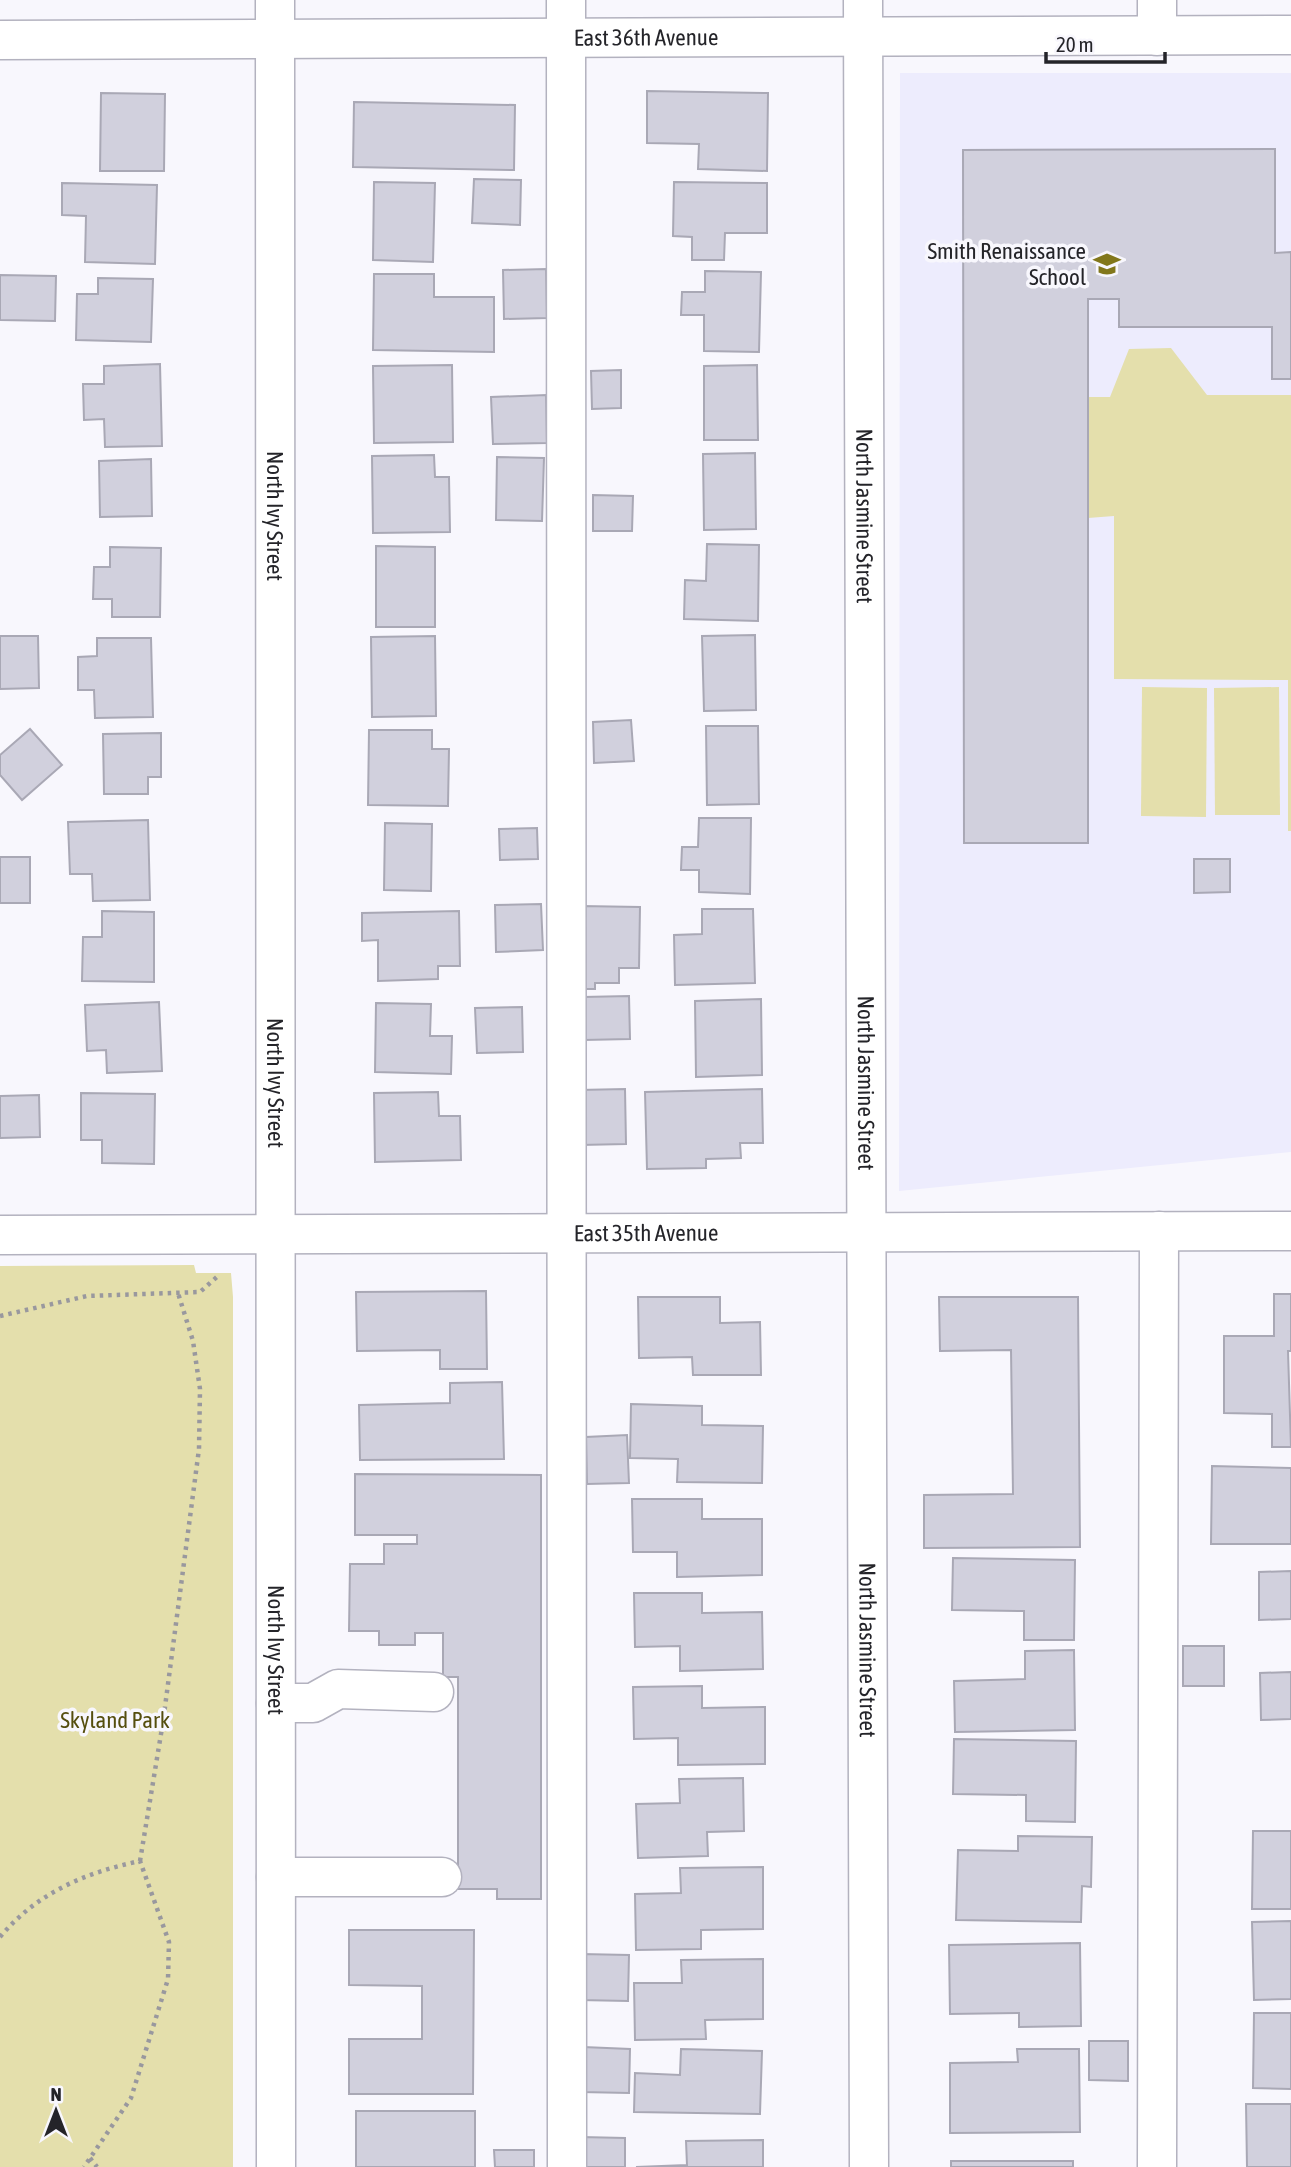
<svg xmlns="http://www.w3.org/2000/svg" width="1291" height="2167" viewBox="0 0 1291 2167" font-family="'Asap Condensed',sans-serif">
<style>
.built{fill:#edecfd}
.green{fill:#e4dfac}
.building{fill:#d1d0dd;stroke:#a9a8b5;stroke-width:2}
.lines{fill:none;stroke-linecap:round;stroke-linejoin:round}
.minor-casing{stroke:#b3b2bf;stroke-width:41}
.path{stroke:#99989e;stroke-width:4.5;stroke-dasharray:3.5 5;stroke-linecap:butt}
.minor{stroke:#fff;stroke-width:38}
.labels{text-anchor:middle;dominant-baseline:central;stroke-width:7;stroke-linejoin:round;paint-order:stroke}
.street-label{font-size:23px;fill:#242429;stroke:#f8f7fd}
.poi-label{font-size:23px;fill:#242429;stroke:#f8f7fd;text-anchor:end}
.park-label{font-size:23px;fill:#554e0e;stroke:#f8f7fd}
</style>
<rect width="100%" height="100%" fill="#f8f7fd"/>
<path class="built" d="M900 73H1291V1152L899 1191Z"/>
<g class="green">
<path d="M1171 348 1207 395H1291V831H1288V680L1114 679V516L1088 518V397H1110L1129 349Z"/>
<path d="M1142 687 1207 688 1206 817 1141 816Z"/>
<path d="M1279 687 1280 815H1215L1214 688Z"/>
<path d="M194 1265 196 1273H231L233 1297V2167H0V1266Z"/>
</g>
<g class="building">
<path d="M647 91 768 93 767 171 698 169 699 144 647 143Z"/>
<path d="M101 93 165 94 164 171H100Z"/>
<path d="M354 102 515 105 514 170 353 167Z"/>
<path d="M1275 149V253L1291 252V379H1272V327H1119V299H1088V843H964L963 150Z"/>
<path d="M474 179 521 180 520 225 472 223Z"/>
<path d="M374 182 435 183 433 262 373 260Z"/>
<path d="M674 182 767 183V233H725L724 260H692V237L673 236Z"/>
<path d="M62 183 157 185 155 264 85 262 86 216 62 215Z"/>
<path d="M546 269 547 318 504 319 503 270Z"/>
<path d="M705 271 761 272 759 352 704 351V315H681L682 292H705Z"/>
<path d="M374 274H434V297H494V352L373 350Z"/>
<path d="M0 275 56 276 55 321 0 320Z"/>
<path d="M98 278 153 279 151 342 76 340 77 294H98Z"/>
<path d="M160 364 162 446 105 447 104 419 84 420 83 384H104V366Z"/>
<path d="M452 365 453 442 374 443 373 366Z"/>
<path d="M757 365 758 440H704V366Z"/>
<path d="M621 370V408L592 409 591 371Z"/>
<path d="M546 395 547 443 493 444 491 397Z"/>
<path d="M755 453 756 529 704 530 703 454Z"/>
<path d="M434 455 435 477H449L450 532 373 533 372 456Z"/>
<path d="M497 457 544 458 542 521 496 520Z"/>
<path d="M151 459 152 516 100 517 99 461Z"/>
<path d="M593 495 633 496 632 531H593Z"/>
<path d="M707 544 759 545 758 621 684 619 685 580 706 581Z"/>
<path d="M376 546 435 547V627H376Z"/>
<path d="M110 547 161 548 160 617H112V599H93L94 567H110Z"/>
<path d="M755 635 756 710 704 711 702 636Z"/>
<path d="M0 636H38L39 688 0 689Z"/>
<path d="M435 636 436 716 372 717 371 637Z"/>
<path d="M97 638H151L153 717 95 718 94 690H78V657L97 656Z"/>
<path d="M631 720 634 761 594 763 593 722Z"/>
<path d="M706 726H758L759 804 707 805Z"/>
<path d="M30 729 62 765 22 800 0 775V755Z"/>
<path d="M369 730H432V749H449L448 806 368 805Z"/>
<path d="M161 733V777H148V794H104L103 734Z"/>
<path d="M699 818H751L750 894 699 892V870H681L682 847H698Z"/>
<path d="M148 820 150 900 93 901 92 874H70L68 822Z"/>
<path d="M385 823 432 824 431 891 384 890Z"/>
<path d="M537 828 538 859 500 860 499 829Z"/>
<rect x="0" y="857" width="30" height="46"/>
<path d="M1194 859H1230V892L1194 893Z"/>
<path d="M541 904 543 950 496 952 495 905Z"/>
<path d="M581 906 640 907 639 968H619V983H595V989H580Z"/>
<path d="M702 909H753L755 983 675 985 674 935 702 934Z"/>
<path d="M102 911 154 912V982L82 981 83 937H102Z"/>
<path d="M459 911 460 966H438V979L378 981V940L362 941V913Z"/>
<path d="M629 996 630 1039 584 1040 583 997Z"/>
<path d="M761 999 762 1075 696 1077 695 1001Z"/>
<path d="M159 1002 162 1071 107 1073 106 1050 87 1051 85 1005Z"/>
<path d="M376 1003 431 1004 430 1036H452L451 1074 375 1072Z"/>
<path d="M522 1007 523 1052 477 1053 475 1008Z"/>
<path d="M625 1089 626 1144 580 1145 579 1090Z"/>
<path d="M762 1089 763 1143H740L741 1158 706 1159V1168L647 1169 645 1092Z"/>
<path d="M438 1092 439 1116H460L461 1160 375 1162 374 1093Z"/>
<path d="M81 1093 155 1094 154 1164 102 1163V1140H81Z"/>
<path d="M39 1095 40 1137 0 1138V1096Z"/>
<path d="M486 1291 487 1369H440V1350L357 1351 356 1292Z"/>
<path d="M1274 1294H1291V1351H1288L1291 1447H1272V1414L1224 1413V1336H1274Z"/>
<path d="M638 1297H720V1323L760 1322 761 1375H693L692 1357 639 1358Z"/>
<path d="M939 1297H1078L1080 1547 924 1548V1495L1013 1494 1011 1350 940 1351Z"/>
<path d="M502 1382 504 1459 360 1460 359 1405 450 1403V1383Z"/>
<path d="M631 1404 702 1406V1425L763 1426 762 1483 677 1482 678 1459 630 1458Z"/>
<path d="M627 1435 629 1483 587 1484 586 1437Z"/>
<path d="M1212 1466 1291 1468V1544H1211Z"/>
<path d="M355 1474 541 1475V1899H497V1889H458V1677H443V1633H415V1645H379V1631H349L350 1564H384V1544H417V1535H355Z"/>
<path d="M632 1499H702V1519H762V1575L677 1577V1552H633Z"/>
<path d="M953 1558 1075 1560 1074 1640H1024V1611L952 1610Z"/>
<path d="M1291 1571V1619L1259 1620V1572Z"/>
<path d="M634 1593H702V1613L762 1612 763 1669 680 1671V1646L635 1647Z"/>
<rect x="1183" y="1646" width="41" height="40"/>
<path d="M1074 1650 1075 1730 955 1732 954 1681 1025 1679V1651Z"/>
<path d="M1291 1672V1719L1261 1720 1260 1673Z"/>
<path d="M702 1686V1708L765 1707V1764L678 1765V1738L634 1739 633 1687Z"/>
<path d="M954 1739 1076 1741 1075 1822 1026 1821V1795L953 1794Z"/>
<path d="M743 1778 744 1831 707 1832 708 1856 638 1858 636 1804 680 1803 679 1779Z"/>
<path d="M1253 1831H1291V1909H1252Z"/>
<path d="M1018 1836 1092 1837 1091 1887 1082 1886 1081 1922 956 1920 958 1850 1018 1851Z"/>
<path d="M763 1867V1929L701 1930V1949L636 1950 635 1894 681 1893 680 1868Z"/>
<path d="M1291 1921V1999L1254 2000 1252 1922Z"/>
<path d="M349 1930H474L473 2094H349V2039H422V1986L349 1985Z"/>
<path d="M1080 1943 1081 2026 1019 2027V2013L950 2014 949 1945Z"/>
<path d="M581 1954 629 1955 628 2001 580 2000Z"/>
<path d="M763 1959V2019L705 2020 706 2039 635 2040 634 1983H682L681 1960Z"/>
<path d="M1254 2013H1291V2089L1253 2088Z"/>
<path d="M1089 2041H1128V2081L1089 2080Z"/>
<path d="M583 2047 630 2049 629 2093 581 2092Z"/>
<path d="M681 2049 762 2051 760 2114 634 2112 635 2073 680 2075Z"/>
<path d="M1017 2049H1079L1080 2132 950 2133V2063L1018 2062Z"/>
<path d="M1246 2104H1291V2167H1247Z"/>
<rect x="356" y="2111" width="119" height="56"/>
<path d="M581 2137 625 2138V2167H581Z"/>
<path d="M763 2140V2167H636L687 2165 686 2141Z"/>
<path d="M494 2150H534V2167H495Z"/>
<rect x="951" y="2161" width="122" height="6"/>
</g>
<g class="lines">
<defs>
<g id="minor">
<path id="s1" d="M275 0 276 2167"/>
<path d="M566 0 567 2167"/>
<path id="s2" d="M863 0 869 2167"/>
<path d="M1157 36V0"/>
<path id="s3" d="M0 40 1291 35"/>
<path id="s4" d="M0 1235 1291 1231"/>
<path d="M276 1703H313L338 1689 434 1692"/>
<path d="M276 1877H442"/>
<path d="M1157 2167 1159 1231"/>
</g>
</defs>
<use href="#minor" class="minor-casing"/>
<g class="path">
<path d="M0 1316 87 1296 200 1292 219 1275"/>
<path d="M140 1861 163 1722 199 1449 200 1389 193 1341 178 1293"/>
<path d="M0 1937C37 1893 84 1873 140 1861L169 1942 168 1979 131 2098 84 2167"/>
<path d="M90 2158 97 2167"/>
</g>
<use href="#minor" class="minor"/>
</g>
<defs>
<symbol id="school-bare" viewBox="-9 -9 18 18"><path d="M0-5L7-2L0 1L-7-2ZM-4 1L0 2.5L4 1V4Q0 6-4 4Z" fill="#82771b" stroke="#f8f7fd" stroke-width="2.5" paint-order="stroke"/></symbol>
</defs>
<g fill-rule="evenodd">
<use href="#school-bare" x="1088" y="245" width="38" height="38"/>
</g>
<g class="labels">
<g class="street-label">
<text stroke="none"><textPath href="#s3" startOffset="646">East 36th Avenue</textPath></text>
<text stroke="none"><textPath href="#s1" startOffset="516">North Ivy Street</textPath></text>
<text stroke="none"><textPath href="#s2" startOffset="516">North Jasmine Street</textPath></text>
<text stroke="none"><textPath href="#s1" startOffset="1083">North Ivy Street</textPath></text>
<text stroke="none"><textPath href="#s2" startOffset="1083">North Jasmine Street</textPath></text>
<text stroke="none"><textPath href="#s4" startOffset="646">East 35th Avenue</textPath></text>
<text stroke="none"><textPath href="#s2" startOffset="1650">North Jasmine Street</textPath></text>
<text stroke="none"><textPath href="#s1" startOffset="1650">North Ivy Street</textPath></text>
</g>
<g class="poi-label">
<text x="1086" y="251">Smith Renaissance<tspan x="1086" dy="26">School</tspan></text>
</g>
<g class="park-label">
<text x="115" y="1720">Skyland Park</text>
</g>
</g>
<g transform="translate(56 2111)" stroke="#f8f7fd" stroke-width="5" paint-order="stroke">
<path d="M0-5L12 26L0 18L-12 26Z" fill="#242429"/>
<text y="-10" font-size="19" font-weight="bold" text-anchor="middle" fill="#242429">N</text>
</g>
<path d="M1046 52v10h119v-10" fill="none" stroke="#242429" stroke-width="3.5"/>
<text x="1056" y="52" font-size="21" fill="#242429" stroke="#f8f7fd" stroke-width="5" paint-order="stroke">20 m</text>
</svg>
